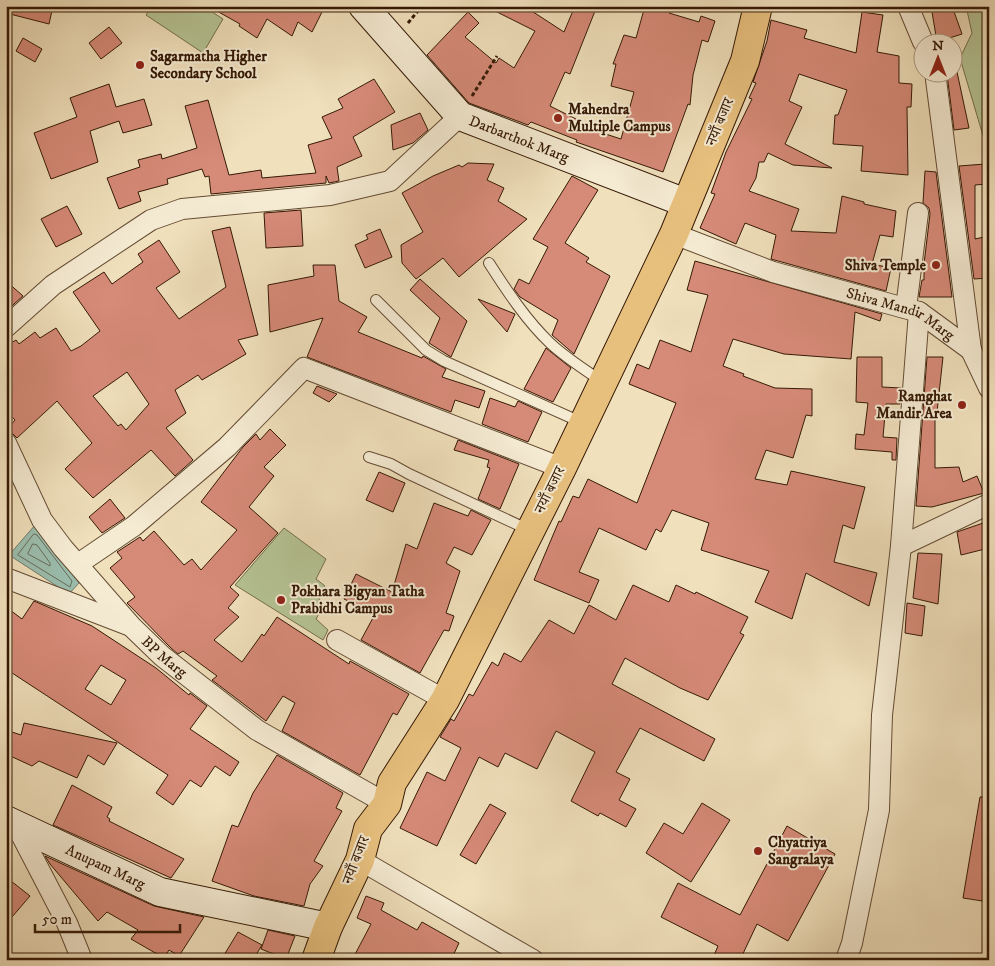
<svg xmlns="http://www.w3.org/2000/svg" width="995" height="966" viewBox="0 0 995 966" font-family="'IM FELL DW Pica','Noto Serif Devanagari',serif">
<style>
.green{fill:#b5c394;stroke:#756e4c}
.water{fill:#9bbdad;stroke:#727b6a}
.lines{fill:none;stroke-linecap:round;stroke-linejoin:round}
.shore{stroke:#686b59;stroke-width:1}
.building{fill:#d68a78;stroke:#351905;fill-rule:evenodd}
.service-casing{stroke:#644b33;stroke-width:12}
.minor-casing{stroke:#644b33;stroke-width:22}
.secondary-casing{stroke:#351905;stroke-width:30}
.primary-casing{stroke:#351905;stroke-width:30}
.path{stroke:#351905;stroke-width:3;stroke-dasharray:4 2.5;stroke-linecap:butt}
.service{stroke:#f5ebd3;stroke-width:10}
.minor{stroke:#f5ebd3;stroke-width:20}
.secondary{stroke:#f5ebd3;stroke-width:28}
.primary{stroke:#e8c07e;stroke-width:28}
.poi-dot{fill:#8f2418;stroke:#f5ebd3;stroke-width:2}
.labels{text-anchor:middle;dominant-baseline:central;stroke-width:4;stroke-linejoin:round;paint-order:stroke}
.poi-label{font-size:15px;font-weight:bold;fill:#351905;stroke:#f5ebd3;text-anchor:start}
.street-label{font-size:15px;fill:#351905;stroke:#f5ebd3}
</style>
<rect width="100%" height="100%" fill="#f0e0bc"/>
<filter id="stains"><feTurbulence type="fractalNoise" baseFrequency=".004" numOctaves="4"/><feColorMatrix values="0 0 0 0 .2 0 0 0 0 .09 0 0 0 0 .02 0 0 0 .5 -.17"/></filter>
<radialGradient id="worn" r=".72"><stop offset=".6" stop-color="#630" stop-opacity="0"/><stop offset="1" stop-color="#630" stop-opacity=".3"/></radialGradient>
<g class="green">
<path d="M152 6H203L223 19 203 53 146 15Z"/>
<path d="M966 6H989V156L960 58 972 33Z"/>
<path d="M284 528 326 559 316 579 325 586 317 596 324 605 316 619 328 630 323 640 235 585Z"/>
</g>
<path class="water" d="M36 524 79 583 69 594 9 555Z"/>
<g class="lines">
<g class="shore">
<path d="M34 534 37 535 72 581 70 587 18 555Z"/>
<path d="M33 544 37 545 50 563V566L28 554Z"/>
</g>
</g>
<g class="building">
<path d="M6 6H53L49 24 6 13Z"/>
<path d="M208 6H315L322 12 312 32 298 22 292 36 267 19 257 38 239 26 240 24Z"/>
<path d="M485 6H524L564 32 575 6H597L570 74 565 72 550 106 582 122 581 126 621 139 634 92 611 86 616 64H613L624 35 636 38 645 6H671L669 13 699 22 701 16 715 21 708 42 702 40 693 75 690 105 688 104 663 172 576 142 577 140 531 122 528 125 469 103 427 55 468 12 479 23 465 37 496 63 499 58 514 68 535 31Z"/>
<path d="M931 6H952L962 34 937 42Z"/>
<path d="M862 12 883 15 877 52 899 56V83L912 84 911 107H907L908 175 861 171 863 146 833 144 835 115H838L847 90 799 74 789 101 802 107 785 144 832 168 793 165 768 153 764 162H759L756 178 749 191 799 209 791 231 836 233 842 196 864 202V204L896 211 893 237 880 235 872 264 891 268 886 291 771 259 776 235 745 223 736 244 700 228 715 194 711 193 726 152 752 99 749 98 756 83 753 82 767 41 771 20 807 30 804 38 856 53Z"/>
<path d="M109 27 122 43 101 59 89 43Z"/>
<path d="M23 38 42 49 35 62 16 51Z"/>
<path d="M957 72 969 128 954 130 947 74Z"/>
<path d="M374 79 395 112 353 137 362 156 337 167 339 181 329 183 326 176V183L211 194 209 176 205 177 202 169 167 179 168 184 138 192 141 201 119 209 107 178 140 167 138 160 161 154 162 159 197 148 185 106 208 100 229 175 261 170 262 178 316 173 308 145 332 138 322 117 343 108 338 99Z"/>
<path d="M109 84 116 107 144 99 152 125 123 133 119 121 90 131 98 162 51 179 34 133 77 117 70 98Z"/>
<path d="M420 113 428 130 413 143 393 150 391 125Z"/>
<path d="M468 163 494 164 487 180 504 188 498 201 527 219 459 277 443 258 416 279 402 263 401 245 423 232 402 193 433 176 459 165 462 167Z"/>
<path d="M985 164 987 184 975 185V239L989 236V278L974 279 959 166Z"/>
<path d="M925 171 936 172 952 297H919L922 280H924V264L930 214 929 208 923 203Z"/>
<path d="M572 176 598 190 565 243 589 258 586 262 610 276 574 354 552 335 558 320 520 297 514 289 519 279 529 284 548 247 533 239Z"/>
<path d="M67 206 82 234 56 247 41 219Z"/>
<path d="M301 210 303 246 266 248 264 213Z"/>
<path d="M230 227 258 335 238 340 246 354 202 380 198 375 175 390 186 413 166 428 193 460 175 476 151 450 93 498 65 469 92 443 57 401 17 438 12 433 6 431 15 420 6 411V346L16 340 19 344 35 332 40 338 56 328 71 351 81 346 100 331 73 292 104 272 112 284 143 262 138 254 159 240 180 272 156 288 179 319 226 287 212 231ZM127 372 149 404 126 430 121 424 118 426 93 396Z"/>
<path d="M380 229 392 257 365 268 355 245 368 239 366 235Z"/>
<path d="M695 261 882 314 880 321 855 312 851 359 784 354 733 339 723 366 744 374 743 376 775 388 812 389V416L806 415 793 458 766 450 755 479 787 485 791 471 865 487 854 529 843 525 834 562 877 573 869 606 806 573 792 619 755 602 769 571 701 550 709 523 672 510 661 532 656 529 646 550 599 528 579 572 599 580 589 603 534 580 559 521 561 522 573 496 579 498 588 479 637 503 676 403 629 384 637 364 649 369 660 340 691 352 708 295 687 290Z"/>
<path d="M313 265H335L339 301 367 317 358 332 422 358 423 356 446 369 442 377 485 391 479 408 455 400 451 412 307 357 323 318 270 332 268 285 314 276Z"/>
<path d="M420 279 467 321 451 357 429 343 440 318 410 290Z"/>
<path d="M6 281 23 296 6 311Z"/>
<path d="M478 299 515 314 507 332Z"/>
<path d="M546 348 571 368 553 402 524 389Z"/>
<path d="M857 357H882V387L901 388 900 404H886L883 437 897 438 896 460H892V452L855 449 856 434 864 435 868 403 856 402Z"/>
<path d="M927 357H943L937 412H935V468L959 467 963 482 977 476 984 493 932 507 916 506Z"/>
<path d="M317 386 337 394 329 402 313 393Z"/>
<path d="M490 398 515 407 518 401 542 412 528 442 482 424Z"/>
<path d="M270 429 286 445 264 467 274 476 249 507 278 533 230 587 239 595 228 608 239 617 214 640 242 662 262 634 264 636 277 617 349 664 350 661 409 694 397 715 393 713 360 775 282 731 295 703 283 696 266 721 212 680 217 676 183 651 178 654 170 647 127 603 135 597 110 568 122 558 117 552 140 537 143 541 154 531 184 565 192 559 201 570 237 530 201 502 243 447 256 434 260 440Z"/>
<path d="M458 440 519 464 500 509 478 499 490 468 487 467 489 460 454 450Z"/>
<path d="M379 472 405 483 393 512 366 500Z"/>
<path d="M110 499 125 518 102 533 89 517Z"/>
<path d="M434 503 468 516 471 510 491 520 472 555 454 547 446 563 460 571 446 613 454 616 449 631 444 630 420 673 361 640 375 614 344 599 356 574 392 592 406 544 417 549Z"/>
<path d="M989 521V548L961 555 957 532Z"/>
<path d="M918 553 942 554 938 604 913 598Z"/>
<path d="M633 585 669 602 676 585 695 594 696 592 748 617 740 633 744 635 708 700 680 688 625 658 612 684 715 739 704 761 640 728 616 772 630 779 619 800 636 809 626 827 600 813 598 816 571 801 595 752 556 731 537 769 505 753 498 767 479 757 437 846 400 828 427 772 445 781 461 748 440 737 451 719 454 721 469 694 473 696 492 662 498 666 504 653 521 662 549 620 574 634 589 605 616 620Z"/>
<path d="M34 601 92 626 156 668 189 695 190 693 207 706 190 729 239 762 230 776 215 766 201 787 190 780 173 805 156 793 168 775 6 669V607L22 619ZM101 665 126 680 111 705 85 689Z"/>
<path d="M907 603 925 606 922 636 905 633Z"/>
<path d="M24 723 117 743 104 765 88 755 77 778 39 761 32 766 6 754V730L21 735Z"/>
<path d="M277 755 343 793 336 808 342 811 314 861 323 866 310 884 304 906 254 896 212 881 232 825 238 827 253 793Z"/>
<path d="M72 785 112 807 107 817 110 819 109 821 184 859 171 878 53 825Z"/>
<path d="M980 797H989V902L963 898Z"/>
<path d="M702 803 730 820 691 882 646 853 664 823 683 834Z"/>
<path d="M490 804 506 813 476 864 460 855Z"/>
<path d="M787 826 835 854 788 941 757 924 740 960H712L718 946 661 917 678 883 740 915Z"/>
<path d="M45 856 154 906 204 917 179 956 169 950 164 958 131 939 138 930 107 912 98 921 50 864Z"/>
<path d="M6 877 30 896 6 924Z"/>
<path d="M366 896 384 903 381 910 417 930 422 922 459 943 451 960H352L371 924 357 918Z"/>
<path d="M268 930 295 936 286 959 261 949Z"/>
<path d="M238 932 262 945 253 960H221Z"/>
</g>
<g class="lines">
<defs>
<g id="service">
<path d="M489 263C507 291 526 320 550 343 566 358 585 370 603 382"/>
<path d="M376 300 426 350 444 361 583 423"/>
<path d="M369 457 391 464 409 474 529 530"/>
</g>
<g id="minor">
<path d="M908 6 923 42"/>
<path id="s1" d="M674 234 773 272 919 312 971 350 935 72"/>
<path d="M906 308 918 213"/>
<path d="M6 327 53 285 151 220 182 209 330 195 390 181 460 116"/>
<path d="M971 350 989 388"/>
<path id="s2" d="M6 443 42 520 63 548 132 627 162 656 257 730 387 804"/>
<path d="M901 546 989 504"/>
<path d="M78 564 134 526 227 447 304 368 562 468"/>
<path d="M6 578 128 625"/>
<path d="M337 640 445 700"/>
<path d="M15 823 67 923 82 960"/>
<path d="M360 860 533 960"/>
<path d="M846 960 852 943 879 810 882 715 901 546 919 312"/>
</g>
<g id="secondary">
<path id="s3" d="M363 6 460 116 686 203"/>
<path id="s4" d="M6 820 160 892 328 927"/>
</g>
<path id="primary" d="M316 960 328 927 360 860 368 829 387 804 392 783 445 700 562 468 674 234 745 61 758 6"/>
</defs>
<use href="#service" class="service-casing"/>
<use href="#minor" class="minor-casing"/>
<use href="#secondary" class="secondary-casing"/>
<use href="#primary" class="primary-casing"/>
<g class="path">
<path d="M408 23 422 6"/>
<path d="M472 96 497 56"/>
</g>
<use href="#service" class="service"/>
<use href="#minor" class="minor"/>
<use href="#secondary" class="secondary"/>
<use href="#primary" class="primary"/>
</g>
<g class="poi-dot">
<circle cx="140" cy="65" r="5"/>
<circle cx="558" cy="118" r="5"/>
<circle cx="936" cy="265" r="5"/>
<circle cx="962" cy="405" r="5"/>
<circle cx="281" cy="600" r="5"/>
<circle cx="758" cy="851" r="5"/>
</g>
<g class="labels">
<g class="poi-label">
<text x="150" y="56">Sagarmatha Higher<tspan x="150" dy="17">Secondary School</tspan></text>
<text x="568" y="109">Mahendra<tspan x="568" dy="17">Multiple Campus</tspan></text>
<text x="926" y="265" text-anchor="end">Shiva Temple</text>
<text x="952" y="396" text-anchor="end">Ramghat<tspan x="952" dy="17">Mandir Area</tspan></text>
<text x="291" y="591">Pokhara Bigyan Tatha<tspan x="291" dy="17">Prabidhi Campus</tspan></text>
<text x="768" y="842">Chyatriya<tspan x="768" dy="17">Sangralaya</tspan></text>
</g>
<g class="street-label">
<text transform="translate(720 122) rotate(-68)">नयाँ बजार</text>
<text stroke="none"><textPath href="#s3" startOffset="210">Darbarthok Marg</textPath></text>
<text stroke="none"><textPath href="#s1" startOffset="241">Shiva Mandir Marg</textPath></text>
<text transform="translate(550 490) rotate(-64)">नयाँ बजार</text>
<text stroke="none"><textPath href="#s2" startOffset="269">BP Marg</textPath></text>
<text transform="translate(356 860) rotate(-69)">नयाँ बजार</text>
<text stroke="none"><textPath href="#s4" startOffset="110">Anupam Marg</textPath></text>
</g>
</g>
<rect width="995" height="966" fill="none" stroke="#f0e0bc" stroke-width="25"/>
<rect x="8" y="8" width="980" height="951" fill="none" stroke="#351905" stroke-width="2.5"/>
<rect x="12" y="12" width="970" height="941" fill="none" stroke="#351905"/>
<g transform="translate(938 58)"><circle r="24" fill="#f5ebd3" stroke="#a89781"/>
<path d="M0-4L9 19L0 12L-9 19Z" fill="#8f2418"/>
<text y="-8" font-size="14" font-weight="bold" text-anchor="middle" fill="#351905">N</text>
</g>
<path d="M35 924v8h145v-8" fill="none" stroke="#351905" stroke-width="2.5"/>
<text x="42" y="924" font-size="15" fill="#351905" stroke="#f5ebd3" stroke-width="4" paint-order="stroke">50 m</text>
<rect width="100%" height="100%" filter="url(#stains)"/>
<rect width="100%" height="100%" fill="url(#worn)"/>
</svg>
